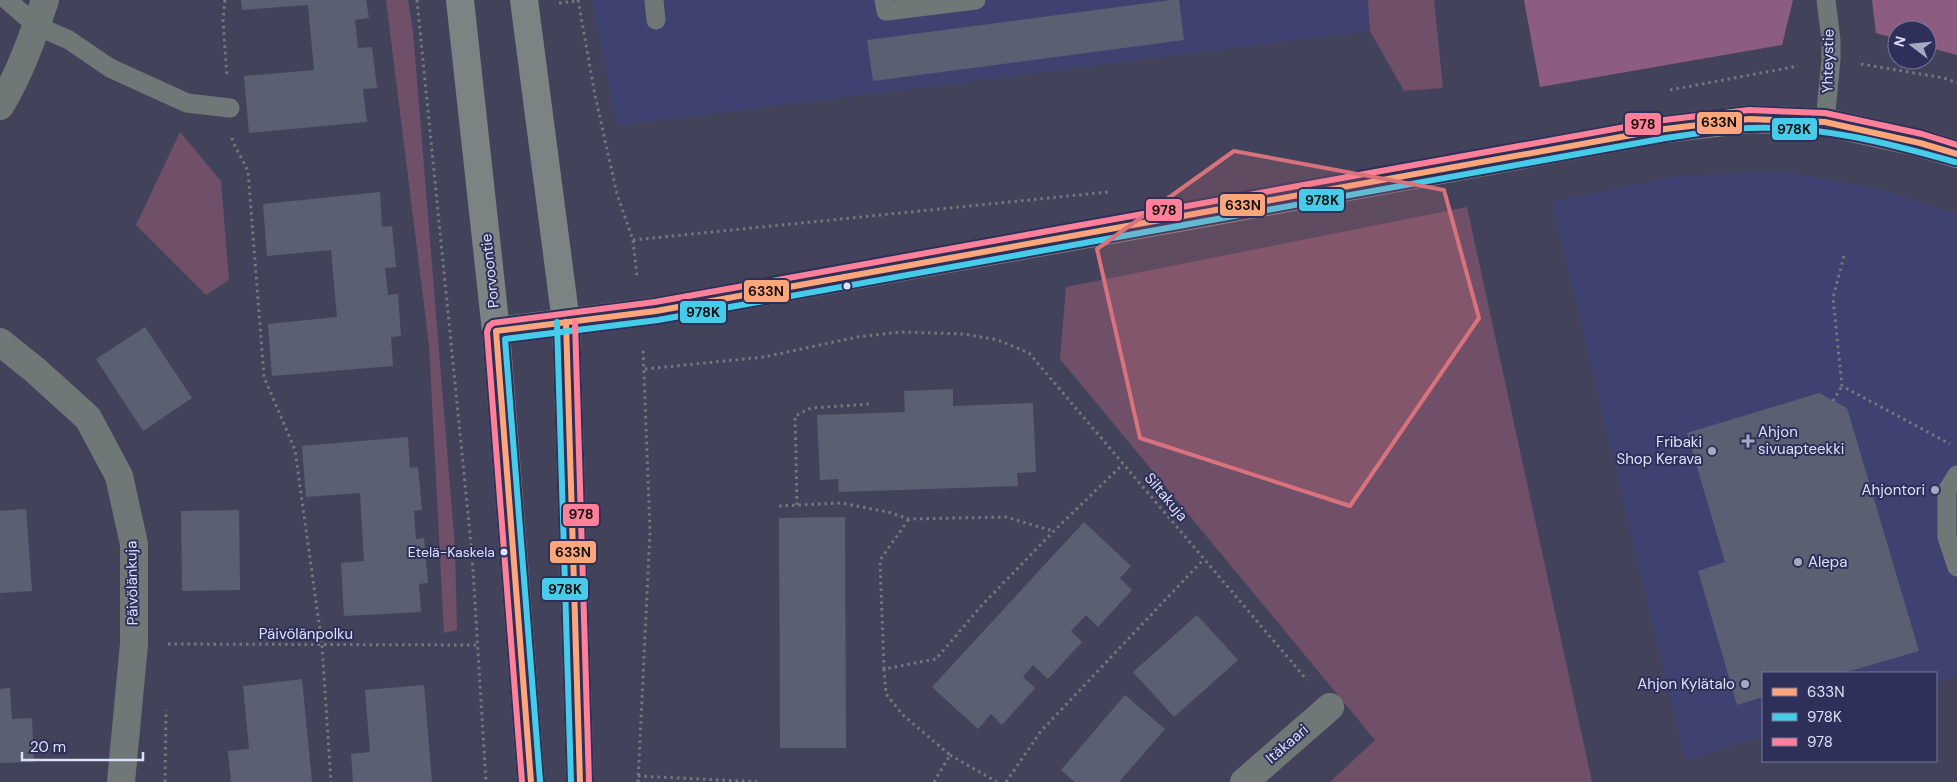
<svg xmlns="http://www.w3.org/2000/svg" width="1957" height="782" viewBox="0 0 1957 782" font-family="'DM Sans',sans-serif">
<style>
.built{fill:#3f4270}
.green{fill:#704f68}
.forest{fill:#8c5d81}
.building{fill:#5a6072}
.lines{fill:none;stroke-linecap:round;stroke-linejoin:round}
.path{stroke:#73787d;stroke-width:3;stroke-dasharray:2.5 4;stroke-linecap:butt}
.lane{stroke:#707877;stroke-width:19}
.street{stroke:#707877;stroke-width:28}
.secondary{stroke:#7b8482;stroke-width:28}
.bus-1-casing{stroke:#2e3059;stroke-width:10}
.bus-2-casing{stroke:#2e3059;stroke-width:10}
.bus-3-casing{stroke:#2e3059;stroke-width:10}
.bus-1{stroke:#fea67b;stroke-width:6}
.bus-2{stroke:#46cce9;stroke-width:6}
.bus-3{stroke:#ff8098;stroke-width:6}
.marked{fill:#d8727c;fill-opacity:0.2;stroke:#d8727c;stroke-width:4;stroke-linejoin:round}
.bus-dot{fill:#dce0fa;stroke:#2e3059;stroke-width:2}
.poi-dot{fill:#a6a9c2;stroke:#2e3059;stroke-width:2}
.labels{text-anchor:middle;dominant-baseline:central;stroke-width:4;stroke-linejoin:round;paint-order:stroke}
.bus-label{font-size:14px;fill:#dce0fa;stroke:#2e3059;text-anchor:end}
.street-label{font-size:15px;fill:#dce0fa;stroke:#2e3059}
.poi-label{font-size:15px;fill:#dce0fa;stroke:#2e3059;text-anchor:end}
.line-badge{stroke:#2e3059;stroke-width:2}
.pale-badge-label{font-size:14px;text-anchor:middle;font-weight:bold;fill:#111}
</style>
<rect width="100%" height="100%" fill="#42435a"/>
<g class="built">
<path d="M592 0H1368L1370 31 617 126Z"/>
<path d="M1787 172 1886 190 1957 215V675L1936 682V673H1763V736L1685 761 1552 202 1682 175Z"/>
</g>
<g class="green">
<path d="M386 0H408L413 31 455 548 457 630 444 633 429 345Z"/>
<path d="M1368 0H1434L1443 88 1404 91 1370 31Z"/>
<path d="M180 132 221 181 229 280 206 295 136 225Z"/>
<path d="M1467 207 1592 782H1330L1375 740 1060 359 1066 287Z"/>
</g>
<g class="forest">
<path d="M1524 0H1793L1782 45 1540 87Z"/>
<path d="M1872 0H1957V55L1927 47V30H1897V39L1876 33Z"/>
</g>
<g class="building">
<path d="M241 0H366L369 18 355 20 358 48 372 47 377 88 363 89 367 122 249 133 244 76 314 70 308 5 242 10Z"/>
<path d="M1171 0H1179L1184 40 873 81 867 40Z"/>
<path d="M380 192 382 227 392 226 396 267 385 268 388 295 398 294 401 336 391 337 393 366 272 376 268 324 337 317 331 250 267 256 263 204Z"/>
<path d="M145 327 192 398 143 431 96 359Z"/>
<path d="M953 389V406L1033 403 1036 472 1017 473 1018 486 839 492 838 479 820 480 817 415 905 412 904 391Z"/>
<path d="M1819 393 1847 408 1919 651 1843 673H1763V697L1737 705 1698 571 1725 562 1687 433Z"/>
<path d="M408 437 410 468 418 467 422 510 414 511 416 539 424 538 428 583 419 584 421 612 344 616 341 563 364 561 360 493 306 497 302 446Z"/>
<path d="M26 509 32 591 0 593V511Z"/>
<path d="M239 510 240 590 182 591 181 511Z"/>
<path d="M845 517 846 748H780L779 518Z"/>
<path d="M1084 522 1131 566 1120 578 1132 590 1098 627 1086 615 1071 631 1082 642 1048 679 1033 665 1023 677 1035 688 1002 725 991 714 978 729 932 687Z"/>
<path d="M1197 615 1238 660 1174 717 1133 672Z"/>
<path d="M302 679 312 782H231L228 751 249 749 243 686Z"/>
<path d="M424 685 432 782H353L351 754 370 752 365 690Z"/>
<path d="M10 688 12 719 32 718 34 762 0 763V689Z"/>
<path d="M1125 695 1165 729 1119 782H1075L1061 770Z"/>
</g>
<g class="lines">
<g class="path">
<path d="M225 0 223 20 227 77"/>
<path d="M417 0 472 554 486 782"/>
<path d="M578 0 595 95 617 194 633 240 637 277"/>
<path d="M559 3 578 1"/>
<path d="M1861 64 1944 78 1957 83"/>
<path d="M1670 90 1798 66"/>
<path d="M232 138 233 142 248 171 264 377 295 450 322 645 331 782"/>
<path d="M633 240 1108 192"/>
<path d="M1844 256 1833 298 1842 386 1950 444"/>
<path d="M645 369 764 357 857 337 900 332 964 334 998 340 1029 353 1307 680"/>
<path d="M1833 401 1842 386"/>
<path d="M797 505 795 416 811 408 870 404"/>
<path d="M779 506 841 503 888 512 909 519 1006 517 1053 531"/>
<path d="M168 644 478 645"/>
<path d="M884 669 880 560 909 519"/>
<path d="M950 755 997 782"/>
<path d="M638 776 761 782"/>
<path d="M165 782 166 710"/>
<path d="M638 782 650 532 643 348"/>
<path d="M934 782 950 755 903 715 886 694 884 669 936 659 982 605 1054 531 1123 464"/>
<path d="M1006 782 1041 731 1204 559"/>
</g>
<g class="lane">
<path d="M7 0 37 26 69 40 110 68 187 103 230 108"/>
<path d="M654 0 656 20"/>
<path d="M884 0 886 11 976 0"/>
<path d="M1825 122 1831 59V40L1826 0"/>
<path d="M1957 475 1947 491V537L1957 567"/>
</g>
<g class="street">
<path d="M0 106C20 74 33 36 45 0"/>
<path d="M0 342 35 370 88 418 119 476 134 544V644L121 782"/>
<path d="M1244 782 1330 707"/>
</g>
<g class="secondary">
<path d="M460 0 496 331 531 782"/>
<path d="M524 0 566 322 580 782"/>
<path d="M496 331 656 311 1201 214 1665 129 1749 119 1825 122 1920 143 1957 154"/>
</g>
<defs>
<g id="bus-1">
<path d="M566 322 580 782"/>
<path d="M531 782 496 331 656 311 1665 129 1749 119 1825 122 1920 143 1957 154"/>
</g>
<g id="bus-2">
<path d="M557 322 571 782"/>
<path d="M540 781 505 339 658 320 1666 138C1694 134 1722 129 1749 128 1819 125 1888 143 1955 162"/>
</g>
<g id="bus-3">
<path d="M575 322 589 782"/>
<path d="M522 782 487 332 489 326 493 323 655 302 1664 120 1749 110 1825 113 1922 134 1957 145"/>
</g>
</defs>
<use href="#bus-1" class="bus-1-casing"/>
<use href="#bus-2" class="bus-2-casing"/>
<use href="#bus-3" class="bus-3-casing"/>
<use href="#bus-1" class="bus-1"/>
<use href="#bus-2" class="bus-2"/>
<use href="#bus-3" class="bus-3"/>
</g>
<path class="marked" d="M1234 151 1444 190 1479 318 1350 506 1140 438 1097 249Z"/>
<g class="bus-dot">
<circle cx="847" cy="286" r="4.5"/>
<circle cx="504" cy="552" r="4.5"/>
</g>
<g class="poi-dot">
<path d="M1745.5 433.5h5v5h5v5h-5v5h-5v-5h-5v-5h5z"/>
<circle cx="1712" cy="451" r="5"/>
<circle cx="1935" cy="490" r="5"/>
<circle cx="1798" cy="562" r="5"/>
<circle cx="1745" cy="684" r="5"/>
</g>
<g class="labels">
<g class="bus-label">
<text x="495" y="552">Etelä-Kaskela</text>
</g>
<g class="street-label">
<text transform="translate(1828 61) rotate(-89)">Yhteystie</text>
<text transform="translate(490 271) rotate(-96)">Porvoontie</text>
<text transform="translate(1166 497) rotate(50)">Siltakuja</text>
<text transform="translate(132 583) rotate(-91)">Päivölänkuja</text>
<text x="306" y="634">Päivölänpolku</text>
<text transform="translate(1287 744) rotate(-41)">Itäkaari</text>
</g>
<g class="poi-label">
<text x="1758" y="432" text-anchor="start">Ahjon<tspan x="1758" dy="17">sivuapteekki</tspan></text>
<text x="1702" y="442">Fribaki<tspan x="1702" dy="17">Shop Kerava</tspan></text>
<text x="1925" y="490">Ahjontori</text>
<text x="1808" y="562" text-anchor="start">Alepa</text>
<text x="1735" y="684">Ahjon Kylätalo</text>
</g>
</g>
<g class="line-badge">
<rect x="1696" y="111" width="47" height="24" rx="5" fill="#fea67b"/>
<rect x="1624" y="112" width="38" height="24" rx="5" fill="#ff8098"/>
<rect x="1771" y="117" width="47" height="24" rx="5" fill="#46cce9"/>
<rect x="1298" y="188" width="47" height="24" rx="5" fill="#46cce9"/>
<rect x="1219" y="193" width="47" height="24" rx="5" fill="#fea67b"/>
<rect x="1145" y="198" width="38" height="24" rx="5" fill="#ff8098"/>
<rect x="743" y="279" width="47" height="24" rx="5" fill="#fea67b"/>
<rect x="679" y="300" width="48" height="24" rx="5" fill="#46cce9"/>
<rect x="562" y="503" width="38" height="24" rx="5" fill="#ff8098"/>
<rect x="549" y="540" width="48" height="24" rx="5" fill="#fea67b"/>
<rect x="541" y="577" width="48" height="24" rx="5" fill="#46cce9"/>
</g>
<g class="pale-badge-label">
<text x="1719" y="127">633N</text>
<text x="1643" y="129">978</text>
<text x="1794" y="134">978K</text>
<text x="1322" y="205">978K</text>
<text x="1243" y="210">633N</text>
<text x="1164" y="215">978</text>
<text x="766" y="296">633N</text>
<text x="703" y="317">978K</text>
<text x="581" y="519">978</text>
<text x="573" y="557">633N</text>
<text x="565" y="594">978K</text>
</g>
<rect x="1762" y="672" width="175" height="90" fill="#2e3059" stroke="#747699"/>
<rect x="1772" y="688" width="25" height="8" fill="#fea67b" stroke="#747699"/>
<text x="1807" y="697" font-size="15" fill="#dce0fa">633N</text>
<rect x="1772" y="713" width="25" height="8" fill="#46cce9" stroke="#747699"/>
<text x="1807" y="722" font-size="15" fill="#dce0fa">978K</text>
<rect x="1772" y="738" width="25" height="8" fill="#ff8098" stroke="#747699"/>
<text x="1807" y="747" font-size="15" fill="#dce0fa">978</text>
<g transform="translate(1912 45) rotate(286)"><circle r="24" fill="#2e3059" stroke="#747699"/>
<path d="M0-4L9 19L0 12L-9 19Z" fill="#a6a9c2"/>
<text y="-8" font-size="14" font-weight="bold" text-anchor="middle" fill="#dce0fa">N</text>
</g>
<path d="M22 752v8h121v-8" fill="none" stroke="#dce0fa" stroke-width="2.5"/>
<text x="30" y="752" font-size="15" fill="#dce0fa" stroke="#2e3059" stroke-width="4" paint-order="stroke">20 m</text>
</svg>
